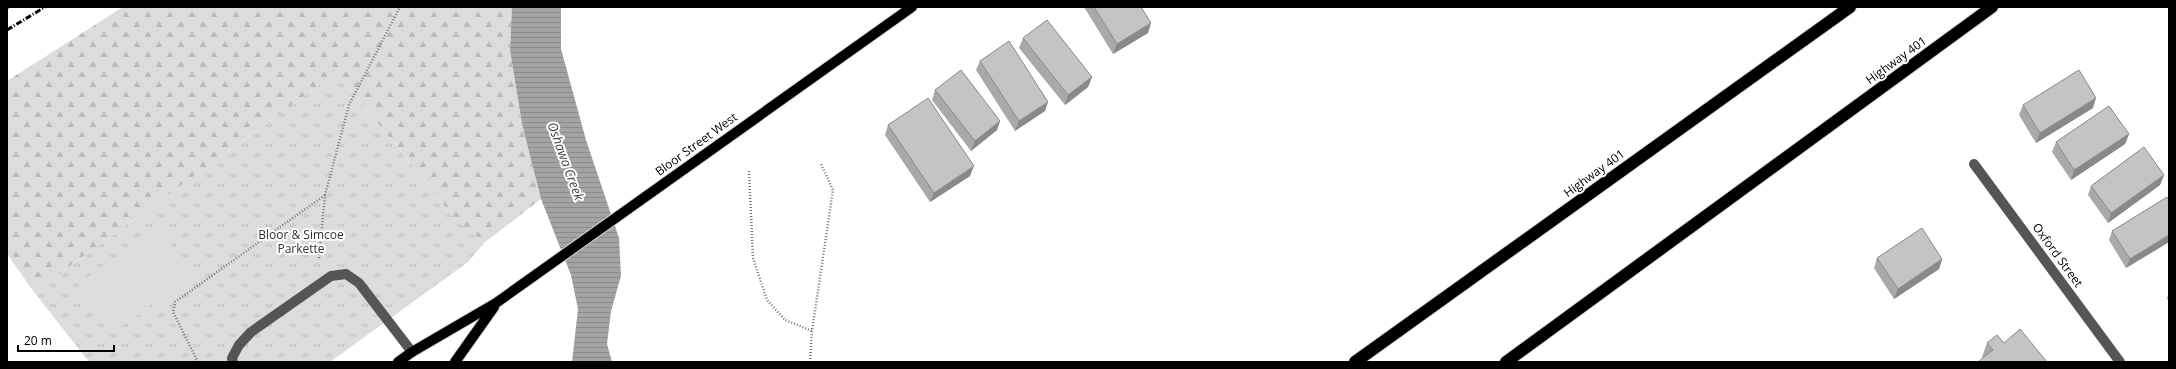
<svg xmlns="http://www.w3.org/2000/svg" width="2176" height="369" viewBox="0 0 2176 369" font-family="'Open Sans',sans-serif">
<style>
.grass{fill:url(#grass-tufts)}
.forest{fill:url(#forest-firs)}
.pitch{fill:#dcdcdc}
.water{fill:url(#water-rules)}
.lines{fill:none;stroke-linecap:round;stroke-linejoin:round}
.major-casing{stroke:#dbdbdb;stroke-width:12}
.highway-casing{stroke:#dbdbdb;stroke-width:14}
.path{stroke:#777;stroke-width:2.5;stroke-dasharray:1 2;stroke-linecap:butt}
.minor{stroke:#555;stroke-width:10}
.major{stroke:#000;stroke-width:10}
.highway{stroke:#000;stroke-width:12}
.rail{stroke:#000;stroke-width:3;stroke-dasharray:6 2 1 2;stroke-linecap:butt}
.wall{fill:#a9a9a9}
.shaded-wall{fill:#898989}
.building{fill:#c4c4c4;stroke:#898989}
.labels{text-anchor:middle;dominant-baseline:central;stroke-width:4;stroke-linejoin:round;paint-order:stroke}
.street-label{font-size:12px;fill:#000;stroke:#fff}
.park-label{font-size:12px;fill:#333;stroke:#fff}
.water-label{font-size:13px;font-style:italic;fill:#444;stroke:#fff}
</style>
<defs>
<pattern id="grass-tufts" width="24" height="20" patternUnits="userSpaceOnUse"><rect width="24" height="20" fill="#dcdcdc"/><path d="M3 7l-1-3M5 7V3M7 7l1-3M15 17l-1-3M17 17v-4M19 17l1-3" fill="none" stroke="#bbb"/></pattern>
<pattern id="forest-firs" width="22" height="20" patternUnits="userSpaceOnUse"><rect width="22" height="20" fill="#dcdcdc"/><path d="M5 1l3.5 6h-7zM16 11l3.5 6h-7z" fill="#bbb"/></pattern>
<pattern id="water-rules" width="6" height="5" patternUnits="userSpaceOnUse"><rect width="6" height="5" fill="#a3a3a3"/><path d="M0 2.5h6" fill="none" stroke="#8b8b8b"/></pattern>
</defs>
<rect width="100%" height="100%" fill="#fff"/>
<path class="grass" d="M336 73 428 184 451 215 484 243 468 262 330 362H89L34 292Z"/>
<path class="forest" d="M123 7H512L510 50 522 124 541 199 484 243 451 215 428 184 336 73 34 292 7 254V81Z"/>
<path class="pitch" d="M158 226 193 274 113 332 78 284Z"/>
<path class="water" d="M512 7H561V49L586 140 619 238 621 276 611 311 607 344 612 362H572L578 309 571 275 541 199 522 124 510 50Z"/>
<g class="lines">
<defs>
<g id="major">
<path d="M398 362 412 352 496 303 912 7"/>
<path d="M455 362 494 307"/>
</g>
<g id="highway">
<path d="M1355 362 1850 7"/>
<path d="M1506 362 1992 7"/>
</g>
</defs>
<use href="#major" class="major-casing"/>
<use href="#highway" class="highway-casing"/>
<g class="path">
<path d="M749 171 753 258 767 300 785 320 812 331"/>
<path d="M319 258 325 195 349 105 400 7"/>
<path d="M198 362 173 312 175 302 325 195"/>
<path d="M810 362 812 331 833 190 821 164"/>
</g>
<g class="minor">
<path d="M1974 164 2120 362"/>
<path d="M233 362 232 358 239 345 251 332 331 276 346 274 359 283 412 352"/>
</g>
<use href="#major" class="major"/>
<use href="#highway" class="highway"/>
<g class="rail">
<path d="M7 8 8 7"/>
<path d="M7 30 45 7"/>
</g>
</g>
<g class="wall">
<path d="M1084 7H1141L1148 33 1113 54Z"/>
<path d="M1023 38 1092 77 1088 87 1065 105 1019 48Z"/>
<path d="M980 61 1045 111 1015 131 976 70Z"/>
<path d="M935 90 1000 121 997 130 971 151 932 100Z"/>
<path d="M2023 105 2093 108 2036 143 2019 115Z"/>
<path d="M888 125 970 176 930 202 885 135Z"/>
<path d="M2129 134 2125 144 2071 180 2052 152 2056 142Z"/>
<path d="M2164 175 2160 185 2108 223 2088 195 2091 186Z"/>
<path d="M2169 200V242L2126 268 2109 240 2112 231Z"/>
<path d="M1877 258 1942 259 1939 269 1894 299 1874 268Z"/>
<path d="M2169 293V302L2167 298Z"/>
<path d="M1987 343H2004L1983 358 1982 357Z"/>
</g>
<g class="shaded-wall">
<path d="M1151 23 1148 33 1113 54 1117 44Z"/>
<path d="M1092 77 1088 87 1065 105 1068 95Z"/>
<path d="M2096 98 2093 108 2036 143 2040 133Z"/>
<path d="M1048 102 1045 111 1015 131 1019 121Z"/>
<path d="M1000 121 997 130 971 151 975 141Z"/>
<path d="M2129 134 2125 144 2071 180 2074 170Z"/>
<path d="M974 166 970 176 930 202 934 193Z"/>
<path d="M2164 175 2160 185 2108 223 2111 213Z"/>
<path d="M2169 235V242L2126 268 2130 259Z"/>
<path d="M1942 259 1939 269 1894 299 1898 289Z"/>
</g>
<g class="building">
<path d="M1094 7H1141L1151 23 1117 44Z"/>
<path d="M1047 20 1092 77 1068 95 1023 38Z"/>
<path d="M1009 41 1048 102 1019 121 980 61Z"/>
<path d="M961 70 1000 121 975 141 935 90Z"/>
<path d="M2079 70 2096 98 2040 133 2023 105Z"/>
<path d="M928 98 974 166 934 193 888 125Z"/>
<path d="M2109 106 2129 134 2074 170 2056 142Z"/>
<path d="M2144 147 2164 175 2111 213 2091 186Z"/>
<path d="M2167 197 2169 200V235L2130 259 2112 231Z"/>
<path d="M1922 228 1942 259 1898 289 1877 258Z"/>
<path d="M2020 329 2047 362H1978L1993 350 1987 343 1997 335 2004 343Z"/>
</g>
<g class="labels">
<g class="street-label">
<text transform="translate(1896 60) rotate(-36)">Highway 401</text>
<text transform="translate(696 144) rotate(-36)">Bloor Street West</text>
<text transform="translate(1594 173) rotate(-36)">Highway 401</text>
<text transform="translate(2058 255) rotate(54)">Oxford Street</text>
</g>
<g class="park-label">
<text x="301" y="234">Bloor &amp; Simcoe<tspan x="301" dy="14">Parkette</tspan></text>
</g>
<g class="water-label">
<text transform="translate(566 161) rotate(70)">Oshawa Creek</text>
</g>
</g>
<rect width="2176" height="369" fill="none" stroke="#000000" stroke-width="16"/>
<path d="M18 345v6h96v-6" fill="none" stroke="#000000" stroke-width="2"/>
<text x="24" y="345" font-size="12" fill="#000000" stroke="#ffffff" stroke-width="3" paint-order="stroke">20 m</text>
</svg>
